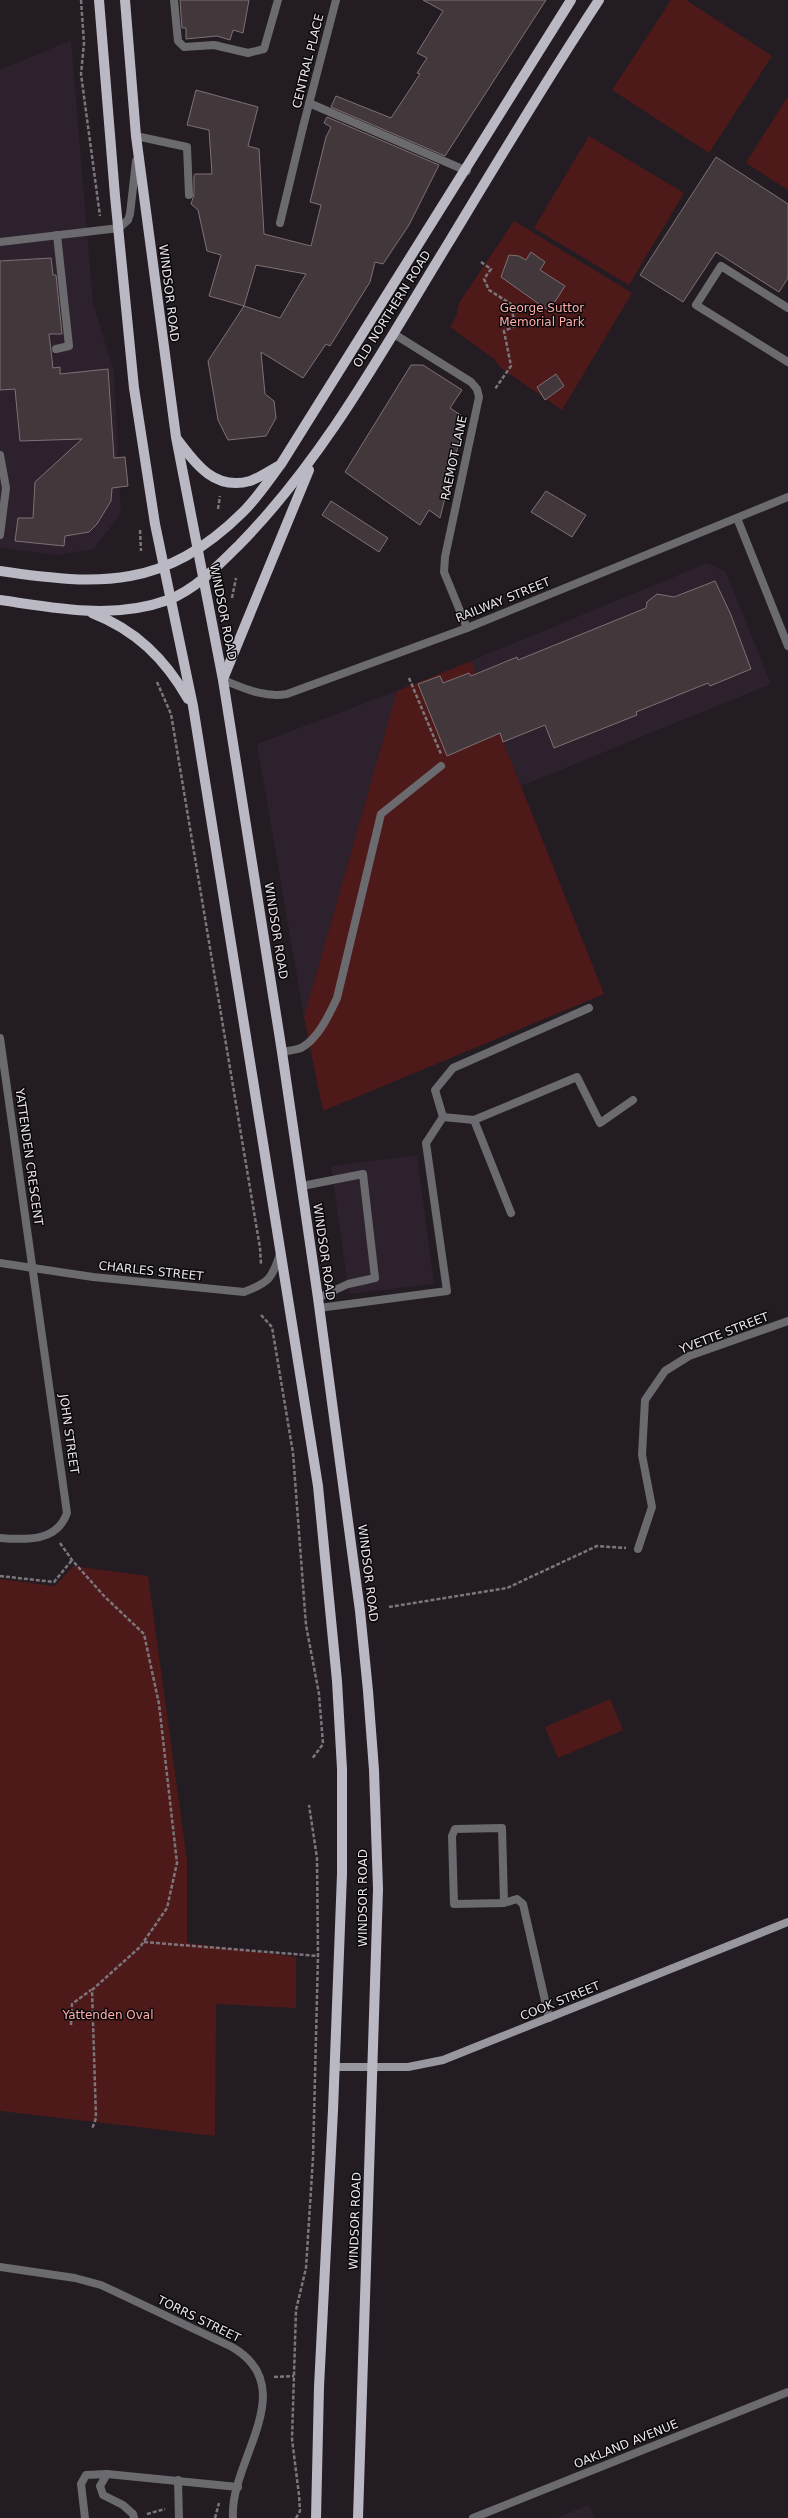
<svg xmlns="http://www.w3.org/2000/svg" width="788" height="2518" viewBox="0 0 788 2518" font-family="'DejaVu Sans',sans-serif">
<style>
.built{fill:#2d212d}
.green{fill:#4e1a19}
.building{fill:#42373b;stroke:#7e7175;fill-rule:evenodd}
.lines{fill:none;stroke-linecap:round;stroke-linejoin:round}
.path{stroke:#7c767c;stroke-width:2.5;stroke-dasharray:4 2;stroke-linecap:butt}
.service{stroke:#6b6a6f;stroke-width:8}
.pedestrian{stroke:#6b6a6f;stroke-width:8}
.minor{stroke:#6b6a6f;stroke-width:8}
.secondary{stroke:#98969e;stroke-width:8}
.primary{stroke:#bab8c2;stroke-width:10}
.labels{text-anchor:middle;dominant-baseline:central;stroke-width:3;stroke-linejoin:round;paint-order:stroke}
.street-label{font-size:12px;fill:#e9e4e9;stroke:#0a070a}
.park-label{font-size:12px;fill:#fdaea8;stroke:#0a070a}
</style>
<rect width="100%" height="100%" fill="#231c23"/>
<g class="built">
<path d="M71 40 93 303 114 372 121 513 94 549 57 555 0 548V70Z"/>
<path d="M707 563 726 572 771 684 521 786 471 661Z"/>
<path d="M397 691 304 1017 257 744Z"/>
<path d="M417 1155 434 1284 349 1294 331 1166Z"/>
<path d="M589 2505 594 2518H555H556Z"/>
</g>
<g class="green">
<path d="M671 0H686L772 56 709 153 612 90Z"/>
<path d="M788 96V190L746 163Z"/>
<path d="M589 136 684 193 629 285 534 228Z"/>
<path d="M514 221 632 293 562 410 501 368 494 359 450 327 456 317 459 303Z"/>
<path d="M471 661 604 994 323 1111 304 1017 397 691Z"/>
<path d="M73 1566 148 1576 187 1860V1943L296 1957V2008L216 2004 215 2136 0 2111V1579L55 1586Z"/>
<path d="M610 1699 623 1730 558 1758 545 1727Z"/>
</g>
<g class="building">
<path d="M180 0H249L243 33 233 30 230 40 217 36 186 39V28H182Z"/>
<path d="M423 0H546L445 156 331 107 336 96 391 118 420 74 417 73 427 58 417 53 443 11Z"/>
<path d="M196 90 258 107 248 146 259 149 264 234 311 246 321 205 310 202 326 137 331 127 324 123 327 117 439 165 409 225 383 264 375 262 370 282 330 346 326 344 303 378 261 352 265 394 274 401 276 418 266 436 228 440 218 420 208 361 244 306 209 296 221 255 207 251 198 210 191 204 194 195V176L195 174H212L209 130 187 125ZM256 265 306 274 280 318 244 306Z"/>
<path d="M716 157 788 204V278L779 292 716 252 683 302 640 275Z"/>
<path d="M531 252 545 262 540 270 565 286 549 311 501 277 509 255 519 256 526 260Z"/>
<path d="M51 258 53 275H56L62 334H49L53 368 60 367V374L108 369 114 458 125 457 128 486 112 488 111 501 97 524 89 532 65 536 64 546 15 541 18 518H33L35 482 82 439 20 441 15 389 0 390V261Z"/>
<path d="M411 365H423L462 390 450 408 465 418 440 518 429 510 420 525 345 472Z"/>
<path d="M556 374 564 386 545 400 537 387Z"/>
<path d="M546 491 586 515 572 537 531 512Z"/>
<path d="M331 501 388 538 379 552 322 515Z"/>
<path d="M715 581 731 615 751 669 710 686 708 683 636 712 637 715 554 748 545 725 503 742 500 733 447 756 418 684 440 676 443 683 469 673 471 676 517 657 518 660 646 608 647 602 657 594 674 597Z"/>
</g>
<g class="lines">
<g class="path">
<path d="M81 0 84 43 81 74 100 216"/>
<path d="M481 262 491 269 484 279 489 290 511 304 515 326 504 331 511 366 495 389"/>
<path d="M218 509 220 496"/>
<path d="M140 530 141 551"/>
<path d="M232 598 236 578"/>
<path d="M409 678 441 754"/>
<path d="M157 682 171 714 260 1248 261 1264"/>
<path d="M261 1315 272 1327 293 1453 306 1625 319 1694 323 1744 312 1759"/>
<path d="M60 1543 72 1560 105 1597 144 1634 159 1704 177 1863 167 1908 140 1947 92 1990 96 2118 92 2129"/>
<path d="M0 1576 54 1582 72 1560"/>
<path d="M389 1607 507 1588 597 1546 626 1548"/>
<path d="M144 1942 318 1956"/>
<path d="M71 2025 72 2004 91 1990"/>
<path d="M274 2377 294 2376"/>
<path d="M147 2514 165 2509"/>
<path d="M215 2518 219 2503"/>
<path d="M296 2518 300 2511 299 2495 292 2439 296 2310 306 2268 313 2158 318 1956 317 1858 309 1805"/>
</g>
<g class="service">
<path d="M174 0 178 41 184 47 214 45 248 53 264 49 278 0"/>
<path d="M136 140V136L187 147 189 195"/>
<path d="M280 223 303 127"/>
<path d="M0 242 119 228 128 220 130 214 136 161"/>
<path d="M788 308 721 266 696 305 788 362"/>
<path d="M56 349 69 346 57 235"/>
<path d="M0 455 6 488 0 535"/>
<path d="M282 1052C288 1051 295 1050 301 1048 318 1039 329 1015 337 998L381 814 441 766"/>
<path d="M443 1117 474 1120 577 1077 600 1123 633 1100"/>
<path d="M474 1120 511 1213"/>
<path d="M302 1186 363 1174 375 1278 348 1284 318 1298"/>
<path d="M319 1308 447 1291 426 1143 443 1117 435 1090 453 1068 589 1008"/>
<path d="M504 1903 502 1828 455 1829 452 1836 454 1904 504 1903 517 1899 523 1904 549 2018"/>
<path d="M107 2474 100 2486 103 2495 123 2505 133 2514 134 2518"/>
<path d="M178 2480 179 2518"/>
<path d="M85 2518 81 2484 86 2475 107 2474 238 2487"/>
</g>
<path class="pedestrian" d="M309 103 467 171"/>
<g class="minor">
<path d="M303 127 336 0"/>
<path d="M394 334 471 382 477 389 479 397 445 557 444 572 467 628"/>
<path d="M737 518 788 646"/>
<path d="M223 680C244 688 263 698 287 694L467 628 788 497"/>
<path d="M0 1038 67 1513C57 1542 26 1540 0 1538"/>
<path d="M0 1263 93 1277 244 1292C268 1283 272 1279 280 1254"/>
<path d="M638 1549 652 1507 642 1455 645 1400 665 1371 689 1356 788 1321"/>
<path d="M0 2267 75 2278 101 2285 232 2347C303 2388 229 2461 233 2518"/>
<path d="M473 2518 788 2392"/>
</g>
<path class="secondary" d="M334 2067H408L443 2060 788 1922"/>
<g class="primary">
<path d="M99 0 115 196 134 388 155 524 193 706 318 1486 337 1681 342 1769V1874L333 2110 319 2387 316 2518"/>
<path d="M125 0 136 136 176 437 223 680 282 1052 318 1298 360 1611 368 1691 374 1770 378 1889 358 2518"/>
<path d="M177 439C195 463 214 491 250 481 259 478 269 471 278 466"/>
<path d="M0 571C101 586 165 589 243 512 257 498 269 480 281 464L571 0"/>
<path d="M0 600C56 608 113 620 168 600 196 589 219 565 240 544 326 456 385 346 449 242 498 161 547 79 599 0"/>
<path d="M92 613C136 630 165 659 188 699"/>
<path d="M223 679 309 470"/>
</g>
</g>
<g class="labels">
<g class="street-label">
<text transform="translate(308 61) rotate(-76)">CENTRAL PLACE</text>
<text transform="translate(169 293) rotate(83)">WINDSOR ROAD</text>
<text transform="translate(392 309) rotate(-58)">OLD NORTHERN ROAD</text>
<text transform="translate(454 458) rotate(-78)">RAEMOT LANE</text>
<text transform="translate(503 600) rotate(-22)">RAILWAY STREET</text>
<text transform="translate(223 612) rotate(79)">WINDSOR ROAD</text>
<text transform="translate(276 931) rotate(81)">WINDSOR ROAD</text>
<text transform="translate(29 1157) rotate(82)">YATTENDEN CRESCENT</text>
<text transform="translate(324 1252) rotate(82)">WINDSOR ROAD</text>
<text transform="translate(151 1271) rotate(6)">CHARLES STREET</text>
<text transform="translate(724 1333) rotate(-21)">YVETTE STREET</text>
<text transform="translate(69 1434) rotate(82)">JOHN STREET</text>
<text transform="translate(368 1573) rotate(83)">WINDSOR ROAD</text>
<text transform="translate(363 1898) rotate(-90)">WINDSOR ROAD</text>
<text transform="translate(560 2001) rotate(-22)">COOK STREET</text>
<text transform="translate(355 2221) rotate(-88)">WINDSOR ROAD</text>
<text transform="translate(199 2319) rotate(26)">TORRS STREET</text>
<text transform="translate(626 2444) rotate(-22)">OAKLAND AVENUE</text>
</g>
<g class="park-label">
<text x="542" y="308">George Suttor<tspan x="542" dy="14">Memorial Park</tspan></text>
<text x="108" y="2015">Yattenden Oval</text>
</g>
</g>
</svg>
